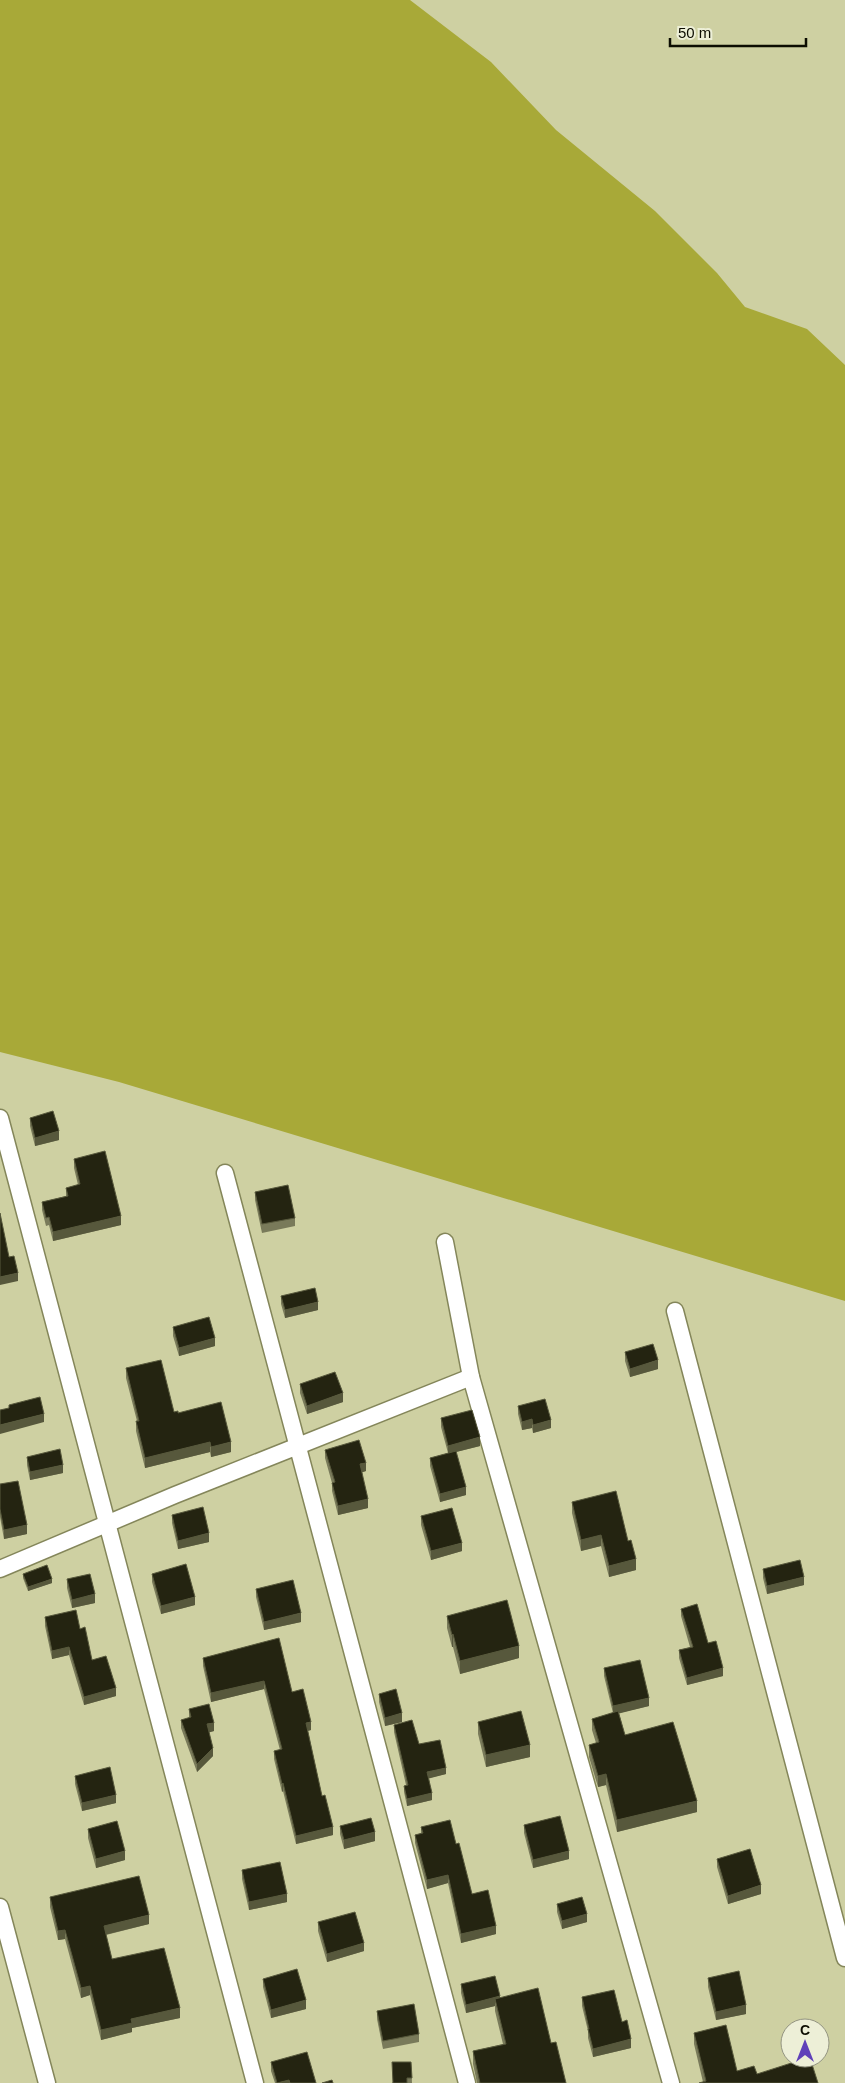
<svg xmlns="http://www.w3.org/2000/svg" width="845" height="2083" viewBox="0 0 845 2083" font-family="Arial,sans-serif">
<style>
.green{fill:#a8a938}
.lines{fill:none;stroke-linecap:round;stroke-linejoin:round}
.street-casing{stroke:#84865a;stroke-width:19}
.street{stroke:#fff;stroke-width:16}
.wall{fill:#797a5a}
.shaded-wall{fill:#57583c}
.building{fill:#242411;stroke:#57583c}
</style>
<rect width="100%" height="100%" fill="#ced0a2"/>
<path class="green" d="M0 0H410L491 62 556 130 655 211 717 273 745 307 807 329 845 365V1301L119 1082 0 1052Z"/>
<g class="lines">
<defs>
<g id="street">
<path d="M0 1118 255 2083"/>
<path d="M225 1173 467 2083"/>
<path d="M445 1242 471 1377 671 2083"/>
<path d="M675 1311 845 1958"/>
<path d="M0 1569 175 1495 471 1377"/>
<path d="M0 1907 47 2083"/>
</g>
</defs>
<use href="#street" class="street-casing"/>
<use href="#street" class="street"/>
</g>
<g class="wall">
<path d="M30 1118 59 1140 35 1146 30 1126Z"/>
<path d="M74 1159 121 1225 53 1241 49 1225 46 1226 42 1210V1202L66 1196V1188L78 1185 74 1168Z"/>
<path d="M255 1192 295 1218V1226L262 1233 255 1200Z"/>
<path d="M281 1296 318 1310 285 1318 281 1304Z"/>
<path d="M173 1327 215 1346 179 1356 173 1336Z"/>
<path d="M625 1352 658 1369 630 1377 625 1361Z"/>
<path d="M126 1368 174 1412 178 1413 231 1452 211 1457 210 1452 145 1468 136 1431V1421H137L126 1378Z"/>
<path d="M300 1384 343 1402 307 1414 300 1393Z"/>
<path d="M518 1406 551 1428 533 1433 532 1428 522 1430 518 1414Z"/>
<path d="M441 1418 480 1446 456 1452 466 1495 440 1502 430 1466V1458L448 1453 441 1427Z"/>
<path d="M325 1450 366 1471 362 1472 368 1508 338 1515 332 1491V1483L325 1458Z"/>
<path d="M27 1457 63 1473 30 1480 27 1465Z"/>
<path d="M0 1484 27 1534 4 1539 0 1517Z"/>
<path d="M572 1502 636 1570 609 1577 601 1546 581 1551 572 1513Z"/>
<path d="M172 1515 209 1542 178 1549 172 1523Z"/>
<path d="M421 1516 462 1551 431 1560 421 1525Z"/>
<path d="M763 1569 804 1585 767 1594 763 1578Z"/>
<path d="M23 1574 52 1583 28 1591 23 1578Z"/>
<path d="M152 1574 195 1605 161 1614 152 1582Z"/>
<path d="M67 1579 95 1603 72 1608 67 1588Z"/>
<path d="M256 1589 301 1622 264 1630 256 1597Z"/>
<path d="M681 1609 708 1643 723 1676 687 1685 679 1658V1650L690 1647 681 1616Z"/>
<path d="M447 1616 519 1658 460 1674 453 1647H452L447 1628Z"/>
<path d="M45 1617 80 1629 92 1660 116 1696 84 1705 69 1655 52 1659 45 1626Z"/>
<path d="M203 1658 292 1692 311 1730 308 1731 322 1796 333 1835 296 1844 283 1791 282 1792 274 1759V1751L280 1750 264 1689 211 1702 203 1666Z"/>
<path d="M604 1668 649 1706 619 1713 625 1735 697 1812 617 1832 606 1785 598 1787 589 1757V1745L596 1743 592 1730V1719L613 1713 604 1676Z"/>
<path d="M379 1694 402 1722 385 1726 379 1702Z"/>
<path d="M189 1709 214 1731 209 1732 213 1756 197 1772 181 1728V1720L189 1718Z"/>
<path d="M478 1722 530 1757 486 1767 478 1734Z"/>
<path d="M394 1725 419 1744 446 1774 429 1778 432 1800 407 1806 404 1792V1786L406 1785 394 1732Z"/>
<path d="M75 1776 116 1803 82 1811 75 1784Z"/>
<path d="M524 1825 569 1859 533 1868 524 1833Z"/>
<path d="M340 1826 375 1841 344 1849 340 1834Z"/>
<path d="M421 1827 456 1844 472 1894 496 1934 461 1943 448 1883 427 1889 415 1843V1835L421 1833Z"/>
<path d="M88 1829 125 1860 96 1868 88 1838Z"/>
<path d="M717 1859 761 1894 728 1904 717 1867Z"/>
<path d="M242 1870 287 1902 249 1910 242 1879Z"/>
<path d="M50 1897 149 1924 106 1935 112 1959 180 2018 132 2028V2032L101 2040 90 1995 81 1998 65 1939 58 1940 50 1907Z"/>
<path d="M557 1904 587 1922 562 1929 557 1912Z"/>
<path d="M318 1922 364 1951 327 1962 318 1931Z"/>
<path d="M708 1978 746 2014 716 2020 708 1987Z"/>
<path d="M263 1979 306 2009 271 2018 263 1987Z"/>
<path d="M461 1984 500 1998 551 2043 566 2083H477L473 2064V2051L503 2044 495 2011V2006L466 2013 461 1993Z"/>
<path d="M582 1997 622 2022 631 2048 593 2057 588 2038V2031L582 2006Z"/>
<path d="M377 2011 419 2034V2042L383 2049 377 2019Z"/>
<path d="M694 2033 737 2071 757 2074 703 2082 694 2044Z"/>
<path d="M271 2062 316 2083H275L271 2071Z"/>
<path d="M411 2062 412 2083H392Z"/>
</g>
<g class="shaded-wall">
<path d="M59 1131V1140L35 1146V1138Z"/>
<path d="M121 1216V1225L53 1241V1232Z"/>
<path d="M18 1273V1281L0 1285V1277Z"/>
<path d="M318 1302V1310L285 1318V1310Z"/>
<path d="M215 1338V1346L179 1356V1348Z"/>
<path d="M658 1360V1369L630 1377V1369Z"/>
<path d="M343 1393V1402L307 1414V1406Z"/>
<path d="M44 1414V1422L0 1434V1425Z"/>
<path d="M532 1419V1428L522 1430V1422Z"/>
<path d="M551 1420V1428L533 1433V1425Z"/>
<path d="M480 1437V1446L448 1454V1446Z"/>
<path d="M210 1442V1452L145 1468V1458Z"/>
<path d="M231 1442V1452L211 1457V1447Z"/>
<path d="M366 1463V1471L360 1473V1464Z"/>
<path d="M63 1465V1473L30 1480V1472Z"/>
<path d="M466 1487V1495L440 1502V1494Z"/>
<path d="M368 1499V1508L338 1515V1506Z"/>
<path d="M27 1525V1534L4 1539V1530Z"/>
<path d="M209 1533V1542L178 1549V1541Z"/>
<path d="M601 1535V1546L581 1551V1540Z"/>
<path d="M462 1543V1551L431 1560V1551Z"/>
<path d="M636 1559V1570L609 1577V1566Z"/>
<path d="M804 1577V1585L767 1594V1586Z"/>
<path d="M52 1579V1583L28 1591V1587Z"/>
<path d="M95 1594V1603L72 1608V1600Z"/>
<path d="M195 1597V1605L161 1614V1606Z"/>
<path d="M301 1613V1622L264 1630V1622Z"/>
<path d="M453 1634V1647H452V1635Z"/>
<path d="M519 1646V1658L460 1674V1661Z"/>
<path d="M69 1647V1655L52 1659V1651Z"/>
<path d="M723 1668V1676L687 1685V1678Z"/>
<path d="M264 1681V1689L211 1702V1693Z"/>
<path d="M116 1688V1696L84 1705V1697Z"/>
<path d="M649 1698V1706L613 1715V1706Z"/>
<path d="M402 1713V1722L385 1726V1718Z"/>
<path d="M311 1722V1730L306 1731V1723Z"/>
<path d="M214 1723V1731L207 1733V1724Z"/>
<path d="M530 1745V1757L486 1767V1755Z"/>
<path d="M213 1748V1756L197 1772V1764Z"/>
<path d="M446 1768V1774L427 1779V1772Z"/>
<path d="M606 1774V1785L598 1787V1776Z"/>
<path d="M283 1783V1791L282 1792V1784Z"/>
<path d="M432 1793V1800L407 1806V1799Z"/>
<path d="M116 1795V1803L82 1811V1803Z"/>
<path d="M697 1801V1812L617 1832V1820Z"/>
<path d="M333 1827V1835L296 1844V1836Z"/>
<path d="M375 1832V1841L344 1849V1840Z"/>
<path d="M125 1851V1860L96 1868V1859Z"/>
<path d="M569 1851V1859L533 1868V1860Z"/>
<path d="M448 1875V1883L427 1889V1880Z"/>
<path d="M761 1885V1894L728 1904V1896Z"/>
<path d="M287 1894V1902L249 1910V1902Z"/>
<path d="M587 1914V1922L562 1929V1921Z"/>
<path d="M149 1915V1924L104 1935V1926Z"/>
<path d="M496 1926V1934L461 1943V1934Z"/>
<path d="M65 1930V1939L58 1940V1931Z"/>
<path d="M364 1943V1951L327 1962V1954Z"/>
<path d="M90 1986V1995L81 1998V1988Z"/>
<path d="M500 1996V2005L495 1999V2006L466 2013V2005Z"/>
<path d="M306 2000V2009L271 2018V2010Z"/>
<path d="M746 2005V2014L716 2020V2012Z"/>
<path d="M180 2008V2018L132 2028V2032L101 2040V2030L131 2019Z"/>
<path d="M631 2039V2048L593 2057V2049Z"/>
<path d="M289 2080V2083H279Z"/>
</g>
<g class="building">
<path d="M53 1111 59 1131 35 1138 30 1118Z"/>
<path d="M105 1151 121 1216 53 1232 49 1217 46 1218 42 1202 68 1196 66 1188 80 1184 74 1159Z"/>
<path d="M288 1185 295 1218 262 1224 255 1192Z"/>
<path d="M0 1213 9 1257 14 1256 18 1273 0 1277Z"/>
<path d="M315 1288 318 1302 285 1310 281 1296Z"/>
<path d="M209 1317 215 1338 179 1348 173 1327Z"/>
<path d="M653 1344 658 1360 630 1369 625 1352Z"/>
<path d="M161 1360 174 1412 178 1411V1413L221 1402 231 1442 211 1447 210 1442 145 1458 136 1421H139L126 1368Z"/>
<path d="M335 1372 343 1393 307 1406 300 1384Z"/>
<path d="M40 1397 44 1414 0 1425V1410L9 1408V1405Z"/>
<path d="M545 1399 551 1420 533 1425 532 1419 522 1422 518 1406Z"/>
<path d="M472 1410 480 1437 448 1446 441 1418Z"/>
<path d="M359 1440 366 1463 360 1464 368 1499 338 1506 332 1483 335 1482 325 1450Z"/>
<path d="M60 1449 63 1465 30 1472 27 1457Z"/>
<path d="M456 1451 466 1487 440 1494 430 1458Z"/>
<path d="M18 1481 27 1525 4 1530 0 1509V1484Z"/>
<path d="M616 1491 628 1541 631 1540 636 1559 609 1566 601 1535 581 1540 572 1502Z"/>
<path d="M203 1507 209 1533 178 1541 172 1515Z"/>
<path d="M452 1508 462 1543 431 1551 421 1516Z"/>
<path d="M800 1560 804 1577 767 1586 763 1569Z"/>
<path d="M186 1564 195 1597 161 1606 152 1574Z"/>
<path d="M47 1565 52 1579 28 1587 23 1574Z"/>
<path d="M90 1574 95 1594 72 1600 67 1579Z"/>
<path d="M293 1580 301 1613 264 1622 256 1589Z"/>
<path d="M507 1600 519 1646 460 1661 453 1634 452 1635 447 1616Z"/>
<path d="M697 1604 708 1643 716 1641 723 1668 687 1678 679 1650 693 1647 681 1609Z"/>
<path d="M76 1610 80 1629 85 1627 92 1660 106 1656 116 1688 84 1697 69 1647 52 1651 45 1617Z"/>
<path d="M279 1638 292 1692 303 1689 311 1722 306 1723 322 1796 325 1795 333 1827 296 1836 283 1783 282 1784 274 1751 282 1749 264 1681 211 1693 203 1658Z"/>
<path d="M640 1660 649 1698 613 1706 604 1668Z"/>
<path d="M396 1689 402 1713 385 1718 379 1694Z"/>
<path d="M209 1704 214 1723 207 1724 213 1748 197 1764 181 1720 191 1717 189 1709Z"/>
<path d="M521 1711 530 1745 486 1755 478 1722Z"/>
<path d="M618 1711 625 1735 673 1722 697 1801 617 1820 606 1774 598 1776 589 1745 599 1742 592 1719Z"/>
<path d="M412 1720 419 1744 440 1740 446 1768 427 1772 432 1793 407 1799 404 1786 408 1785 394 1725Z"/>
<path d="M110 1767 116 1795 82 1803 75 1776Z"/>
<path d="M560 1816 569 1851 533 1860 524 1825Z"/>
<path d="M371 1818 375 1832 344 1840 340 1826Z"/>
<path d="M450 1820 456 1844 459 1843 472 1894 488 1890 496 1926 461 1934 448 1875 427 1880 415 1835 423 1833 421 1827Z"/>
<path d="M117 1821 125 1851 96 1859 88 1829Z"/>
<path d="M750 1849 761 1885 728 1896 717 1859Z"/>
<path d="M280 1862 287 1894 249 1902 242 1870Z"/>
<path d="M139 1876 149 1915 104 1926 112 1959 164 1948 180 2008 131 2019 132 2023 101 2030 90 1986 81 1988 65 1930 58 1931 50 1897Z"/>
<path d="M582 1897 587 1914 562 1921 557 1904Z"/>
<path d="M355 1912 364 1943 327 1954 318 1922Z"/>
<path d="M297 1969 306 2000 271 2010 263 1979Z"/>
<path d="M739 1971 746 2005 716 2012 708 1978Z"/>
<path d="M495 1976 500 1996 466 2005 461 1984Z"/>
<path d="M538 1988 551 2043 556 2042 566 2083H480L473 2051 506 2044 495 1999Z"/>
<path d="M614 1990 622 2022 627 2020 631 2039 593 2049 588 2029H589L582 1997Z"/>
<path d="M414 2004 419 2034 383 2041 377 2011Z"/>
<path d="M726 2025 737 2071 754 2066 757 2074 807 2058H810L818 2083H699L706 2081 694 2033Z"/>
<path d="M307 2052 316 2083H290L289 2080 277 2083 271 2062Z"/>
<path d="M392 2062H411L412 2078H407V2083H393Z"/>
<path d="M332 2080 333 2083H322Z"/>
</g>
<g transform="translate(805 2043)"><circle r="24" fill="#edefd7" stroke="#939481"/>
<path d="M0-4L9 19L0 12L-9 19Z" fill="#6041b9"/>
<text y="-8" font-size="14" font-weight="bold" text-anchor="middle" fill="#0c0c01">С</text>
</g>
<path d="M670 38v8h136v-8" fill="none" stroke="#0c0c01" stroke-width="2.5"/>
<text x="678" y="38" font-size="15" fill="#0c0c01" stroke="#edefd7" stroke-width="4" paint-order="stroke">50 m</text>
</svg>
